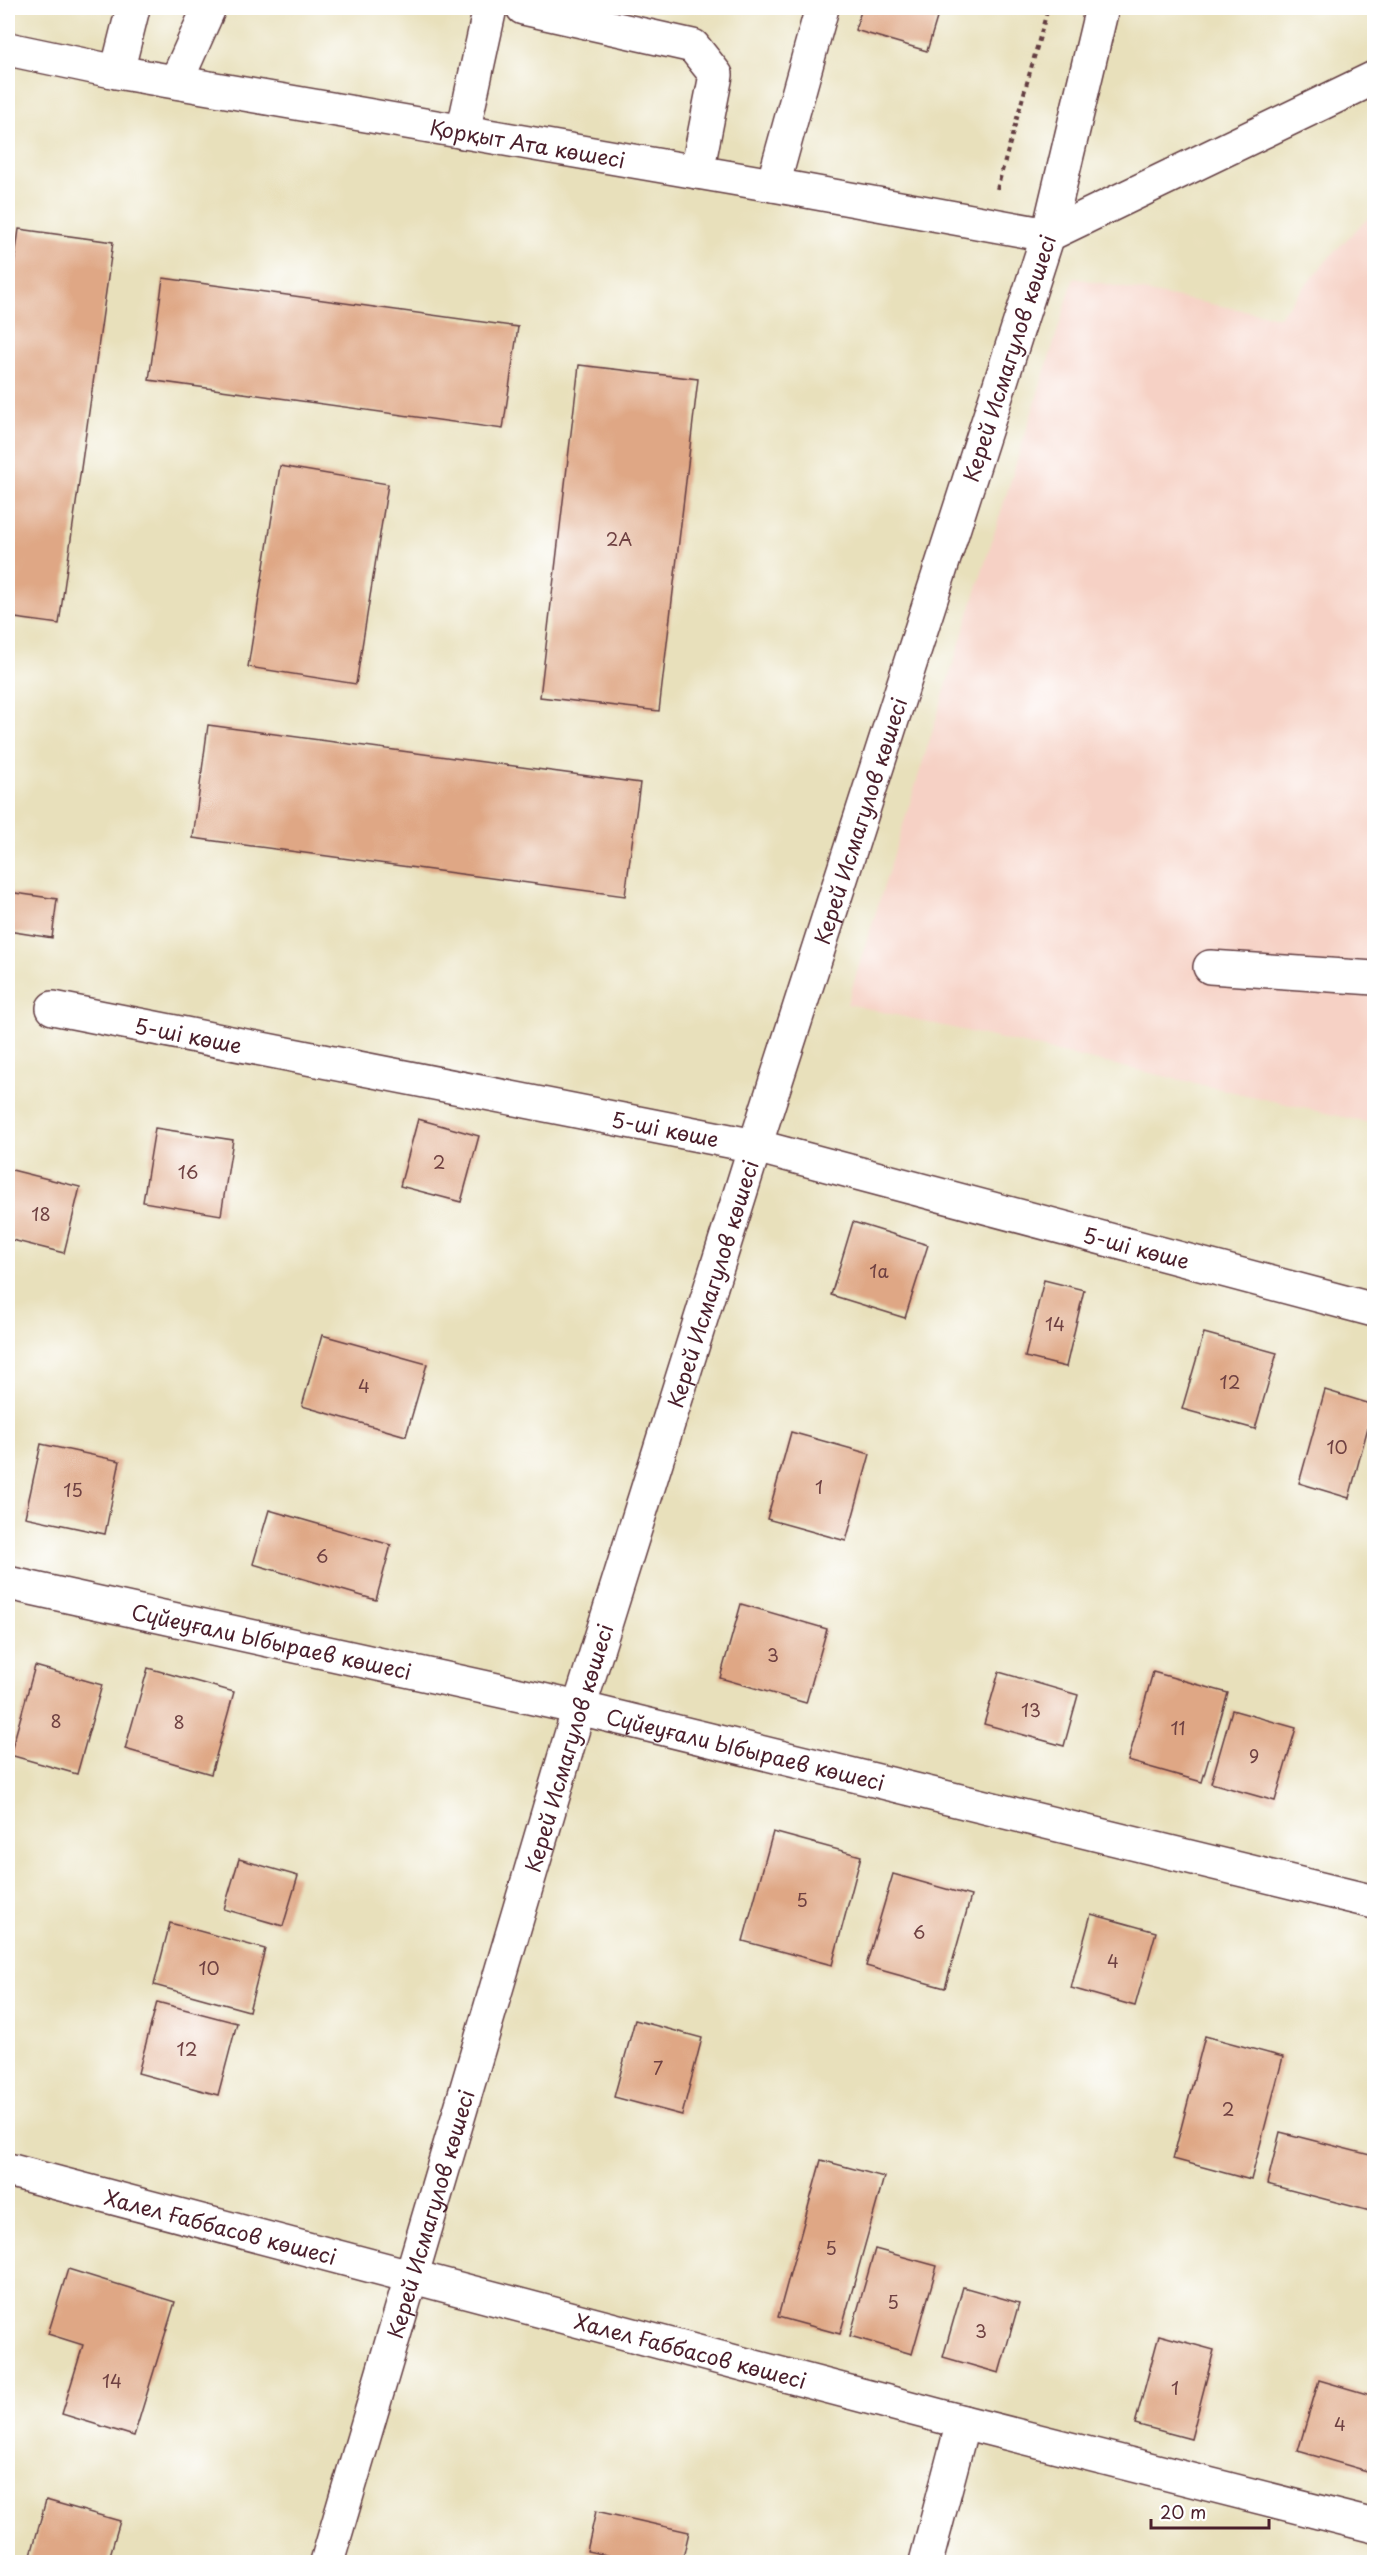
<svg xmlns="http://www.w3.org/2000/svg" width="1382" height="2570" viewBox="0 0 1382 2570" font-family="'Playpen Sans',sans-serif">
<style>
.built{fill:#f6d1c5}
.building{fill:#dfa785}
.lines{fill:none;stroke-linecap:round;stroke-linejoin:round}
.minor-casing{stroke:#623c41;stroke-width:36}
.path{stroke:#623c41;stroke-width:4;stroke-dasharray:4.5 4.5;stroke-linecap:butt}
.minor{stroke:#fff;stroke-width:33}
.labels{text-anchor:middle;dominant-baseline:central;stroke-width:6;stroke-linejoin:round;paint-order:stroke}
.number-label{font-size:18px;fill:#6f4142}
.street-label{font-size:21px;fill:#4a1f2b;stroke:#fff}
</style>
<rect width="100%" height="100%" fill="#fff"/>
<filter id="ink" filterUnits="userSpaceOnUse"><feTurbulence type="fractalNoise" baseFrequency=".0167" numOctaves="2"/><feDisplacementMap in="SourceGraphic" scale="12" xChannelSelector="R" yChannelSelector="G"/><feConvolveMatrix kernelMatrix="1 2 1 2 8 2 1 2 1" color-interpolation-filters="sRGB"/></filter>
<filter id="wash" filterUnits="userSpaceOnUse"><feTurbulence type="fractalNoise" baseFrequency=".008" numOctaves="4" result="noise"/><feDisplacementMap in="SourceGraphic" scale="24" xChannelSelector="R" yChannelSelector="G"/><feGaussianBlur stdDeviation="1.35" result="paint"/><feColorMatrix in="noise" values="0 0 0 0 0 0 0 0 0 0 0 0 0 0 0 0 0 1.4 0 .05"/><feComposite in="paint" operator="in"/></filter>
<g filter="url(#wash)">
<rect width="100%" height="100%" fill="#e8e0bb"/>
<path class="built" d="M1374 212V1124L847 1004 1074 278 1279 317 1333 253Z"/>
<g id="blocks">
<g class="building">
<path d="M862 8H940L927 51 855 30Z"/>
<path d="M19 229 113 242 59 624 8 617V308Z"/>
<path d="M163 278 518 327 503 429 149 380Z"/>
<path d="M579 365 698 379 659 711 540 697Z"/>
<path d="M280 466 388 484 356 684 248 667Z"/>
<path d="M208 725 640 783 625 896 193 838Z"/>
<path d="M8 892 57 899 52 938 8 931Z"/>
<path d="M418 1119 479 1136 461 1202 400 1186Z"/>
<path d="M155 1128 233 1140 221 1215 143 1202Z"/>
<path d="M8 1169 80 1187 64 1253 8 1239Z"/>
<path d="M853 1222 928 1245 905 1318 831 1295Z"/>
<path d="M1044 1280 1084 1290 1066 1367 1025 1357Z"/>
<path d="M1204 1333 1277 1353 1255 1429 1182 1409Z"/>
<path d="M322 1335 427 1364 406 1436 302 1406Z"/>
<path d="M1325 1390 1374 1405 1349 1498 1299 1483Z"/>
<path d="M791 1432 870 1454 846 1541 767 1519Z"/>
<path d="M41 1444 120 1461 105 1534 25 1517Z"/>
<path d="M269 1510 391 1545 376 1600 253 1564Z"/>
<path d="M741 1604 827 1629 806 1703 720 1678Z"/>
<path d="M35 1666 102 1685 77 1774 10 1755Z"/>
<path d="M148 1668 234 1692 211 1774 125 1749Z"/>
<path d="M999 1672 1078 1695 1064 1746 984 1724Z"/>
<path d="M1153 1672 1228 1693 1202 1782 1128 1761Z"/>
<path d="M1232 1710 1296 1728 1275 1801 1211 1783Z"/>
<path d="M773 1832 861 1856 832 1965 743 1941Z"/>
<path d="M239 1859 298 1876 283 1926 224 1909Z"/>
<path d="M893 1874 971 1896 945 1988 866 1966Z"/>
<path d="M1091 1914 1156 1932 1135 2006 1071 1988Z"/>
<path d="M170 1923 265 1949 249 2011 154 1985Z"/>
<path d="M157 2002 237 2023 218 2095 138 2073Z"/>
<path d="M635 2020 702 2038 682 2115 614 2097Z"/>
<path d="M1205 2036 1283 2057 1251 2180 1173 2159Z"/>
<path d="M1280 2132 1374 2156V2212L1267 2184Z"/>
<path d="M821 2160 884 2177 840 2334 778 2317Z"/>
<path d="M875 2249 937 2266 912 2354 850 2336Z"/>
<path d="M68 2269 175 2302 134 2436 62 2414 83 2345 48 2334Z"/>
<path d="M963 2287 1019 2303 999 2373 943 2357Z"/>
<path d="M1159 2335 1214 2350 1191 2439 1135 2424Z"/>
<path d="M1319 2380 1374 2396V2473L1298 2451Z"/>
<path d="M46 2500 120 2521 108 2562H29Z"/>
<path d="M596 2511 689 2532 682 2562H639L587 2551Z"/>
</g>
</g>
</g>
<g filter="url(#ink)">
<use href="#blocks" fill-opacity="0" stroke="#623c41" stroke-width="1.5"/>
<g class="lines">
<defs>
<g id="minor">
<path d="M523 8 693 46 716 75 697 172"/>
<path id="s1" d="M8 49 117 72 773 185 1048 235 1374 78"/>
<path d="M117 72 133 8"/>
<path d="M176 82 209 8"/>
<path d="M463 132 490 8"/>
<path d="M773 185 822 8"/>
<path d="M1210 967 1374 978"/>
<path id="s2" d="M53 1008 755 1146 1374 1310"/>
<path id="s3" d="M8 1583 579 1708 1374 1902"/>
<path id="s4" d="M8 2170 963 2422 1374 2526"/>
<path id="s5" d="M327 2562 579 1708 755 1146 1048 235 1102 8"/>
<path d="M926 2562 963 2422"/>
</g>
</defs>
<use href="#minor" class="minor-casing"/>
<path class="path" d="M997 189 1048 8"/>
<use href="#minor" class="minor"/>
</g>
</g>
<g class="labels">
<g class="number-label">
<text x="619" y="538">2А</text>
<text x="439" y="1161">2</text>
<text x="188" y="1171">16</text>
<text x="41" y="1213">18</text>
<text x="879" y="1270">1а</text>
<text x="1055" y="1323">14</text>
<text x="1230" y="1381">12</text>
<text x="364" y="1385">4</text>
<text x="1337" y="1446">10</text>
<text x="819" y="1486">1</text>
<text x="73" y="1489">15</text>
<text x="322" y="1555">6</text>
<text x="773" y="1654">3</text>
<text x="1031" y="1709">13</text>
<text x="56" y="1720">8</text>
<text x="179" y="1721">8</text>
<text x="1178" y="1727">11</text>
<text x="1254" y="1755">9</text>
<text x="802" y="1899">5</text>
<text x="919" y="1931">6</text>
<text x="1113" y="1960">4</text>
<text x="209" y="1967">10</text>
<text x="187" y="2048">12</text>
<text x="658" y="2067">7</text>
<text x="1228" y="2108">2</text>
<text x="831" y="2247">5</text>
<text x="893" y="2301">5</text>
<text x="981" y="2330">3</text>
<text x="112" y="2380">14</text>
<text x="1175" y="2387">1</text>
<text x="1340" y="2423">4</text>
</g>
<g class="street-label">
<text stroke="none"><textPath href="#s1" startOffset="528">Қорқыт Ата көшесi</textPath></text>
<text stroke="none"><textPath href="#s5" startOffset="2307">Керей Исмагулов көшесі</textPath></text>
<text stroke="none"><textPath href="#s5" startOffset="1821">Керей Исмагулов көшесі</textPath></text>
<text stroke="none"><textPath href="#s2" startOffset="138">5-шi көше</textPath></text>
<text stroke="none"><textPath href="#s2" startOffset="624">5-шi көше</textPath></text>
<text stroke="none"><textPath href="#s2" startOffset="1110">5-шi көше</textPath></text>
<text stroke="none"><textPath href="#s5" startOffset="1335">Керей Исмагулов көшесі</textPath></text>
<text stroke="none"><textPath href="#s3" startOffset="270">Сүйеуғали Ыбыраев көшесi</textPath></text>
<text stroke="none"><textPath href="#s5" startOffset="849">Керей Исмагулов көшесі</textPath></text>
<text stroke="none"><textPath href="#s3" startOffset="756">Сүйеуғали Ыбыраев көшесi</textPath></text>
<text stroke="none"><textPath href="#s5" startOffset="363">Керей Исмагулов көшесі</textPath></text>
<text stroke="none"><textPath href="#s4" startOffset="220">Халел Ғаббасов көшесі</textPath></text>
<text stroke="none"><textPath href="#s4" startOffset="706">Халел Ғаббасов көшесі</textPath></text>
</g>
</g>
<rect width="1382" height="2570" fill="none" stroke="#fff" stroke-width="30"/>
<path d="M1151 2519v9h118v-9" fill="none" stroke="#4a1f2b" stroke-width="3"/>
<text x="1160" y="2519" font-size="18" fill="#4a1f2b" stroke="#ffffff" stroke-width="4.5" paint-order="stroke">20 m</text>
</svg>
